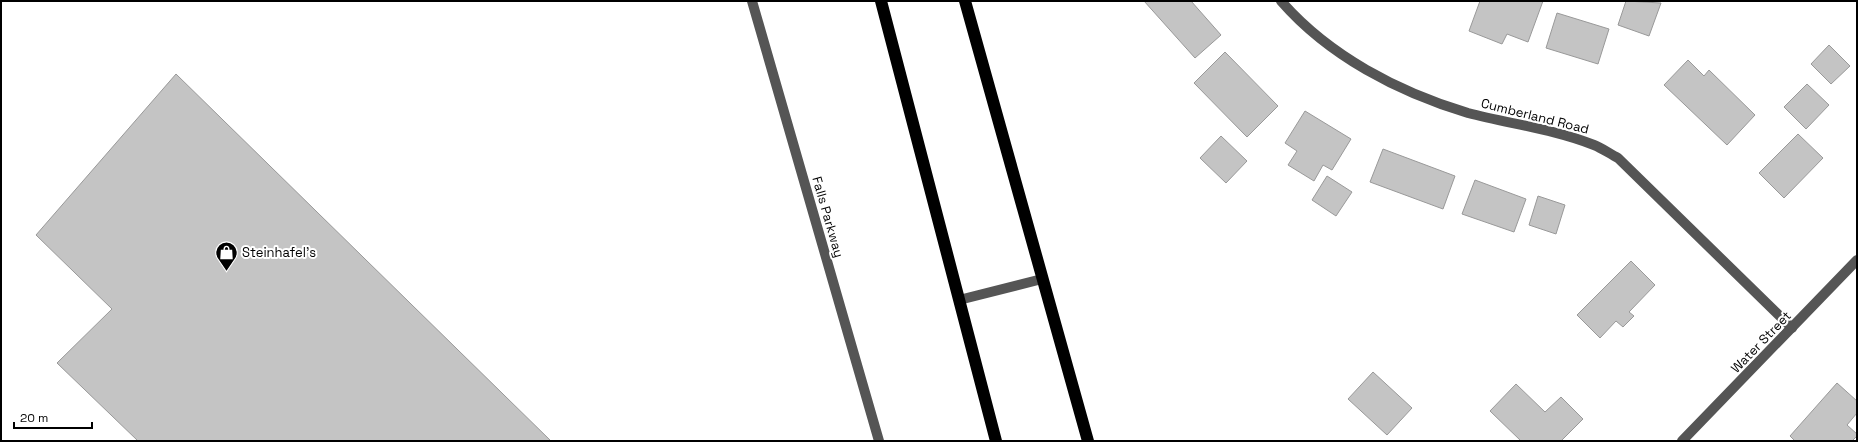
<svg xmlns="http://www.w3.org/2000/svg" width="1858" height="442" viewBox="0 0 1858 442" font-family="'Space Grotesk',sans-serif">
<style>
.building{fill:#c4c4c4;stroke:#999}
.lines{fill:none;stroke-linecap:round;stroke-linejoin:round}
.minor{stroke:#555;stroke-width:10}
.highway{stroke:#000;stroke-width:12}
.labels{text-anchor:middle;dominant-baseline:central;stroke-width:4;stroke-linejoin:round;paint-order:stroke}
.street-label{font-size:13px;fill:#000;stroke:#fff}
.poi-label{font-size:13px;fill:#000;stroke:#fff;text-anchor:start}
</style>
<rect width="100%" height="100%" fill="#fff"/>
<g class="building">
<path d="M1144 1H1191L1221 35 1195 58Z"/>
<path d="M1480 1H1543L1528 42 1507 34 1502 44 1469 31Z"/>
<path d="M1626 1 1661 3 1649 36 1618 25Z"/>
<path d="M1557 13 1609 29 1598 64 1546 48Z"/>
<path d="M1829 45 1850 66 1831 84 1811 64Z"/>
<path d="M1225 52 1278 106 1247 137 1194 83Z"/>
<path d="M1688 60 1704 76 1709 70 1755 115 1727 145 1664 85Z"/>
<path d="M176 74 551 441H138L57 363 112 309 36 235Z"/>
<path d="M1807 84 1829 105 1806 129 1784 107Z"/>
<path d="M1305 111 1351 139 1332 170 1323 165 1314 181 1288 165 1297 151 1285 143Z"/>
<path d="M1798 134 1823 158 1784 198 1759 173Z"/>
<path d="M1221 136 1247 161 1226 183 1200 158Z"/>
<path d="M1383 149 1455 176 1443 209 1370 182Z"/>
<path d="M1327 176 1352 192 1336 216 1312 200Z"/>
<path d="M1475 180 1526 199 1514 232 1462 214Z"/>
<path d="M1538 196 1565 205 1556 234 1529 225Z"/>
<path d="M1631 261 1655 285 1629 312 1634 316 1623 327 1616 321 1600 338 1577 315Z"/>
<path d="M1373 372 1412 408 1387 435 1348 399Z"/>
<path d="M1837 383 1857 401V413L1847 425 1857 434V436L1852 441H1795L1790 436Z"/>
<path d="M1516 384 1545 412 1561 397 1583 419 1561 441H1521L1490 411Z"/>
</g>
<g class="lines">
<g class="minor">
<path d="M752 1 879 441"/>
<path d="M1281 1C1329 56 1398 92 1468 113 1510 124 1554 129 1594 145 1602 148 1610 154 1618 158L1792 328"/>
<path d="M959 300 1042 279"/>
<path d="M1682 441 1857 260"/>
</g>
<g class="highway">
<path d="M881 1 996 441"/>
<path d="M965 1 1088 441"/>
</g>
</g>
<defs>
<symbol id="shop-pin" viewBox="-11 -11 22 30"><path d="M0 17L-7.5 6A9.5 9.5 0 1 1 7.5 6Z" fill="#000" stroke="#fff"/><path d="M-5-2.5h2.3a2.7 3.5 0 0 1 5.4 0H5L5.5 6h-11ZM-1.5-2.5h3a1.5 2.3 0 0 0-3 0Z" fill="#fff"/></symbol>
</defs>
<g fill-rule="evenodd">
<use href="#shop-pin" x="214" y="240" width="25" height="34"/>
</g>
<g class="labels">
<g class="street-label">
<text transform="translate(1535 116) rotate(14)">Cumberland Road</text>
<text transform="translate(828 217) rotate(74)">Falls Parkway</text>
<text transform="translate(1761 342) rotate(-46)">Water Street</text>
</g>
<g class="poi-label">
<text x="242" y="252">Steinhafel's</text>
</g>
</g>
<rect width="1858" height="442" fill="none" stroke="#000000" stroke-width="4"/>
<path d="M14 422v6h78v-6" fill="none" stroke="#000000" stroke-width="2"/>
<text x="20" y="422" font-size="12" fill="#000000" stroke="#ffffff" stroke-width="3" paint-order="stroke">20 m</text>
</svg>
